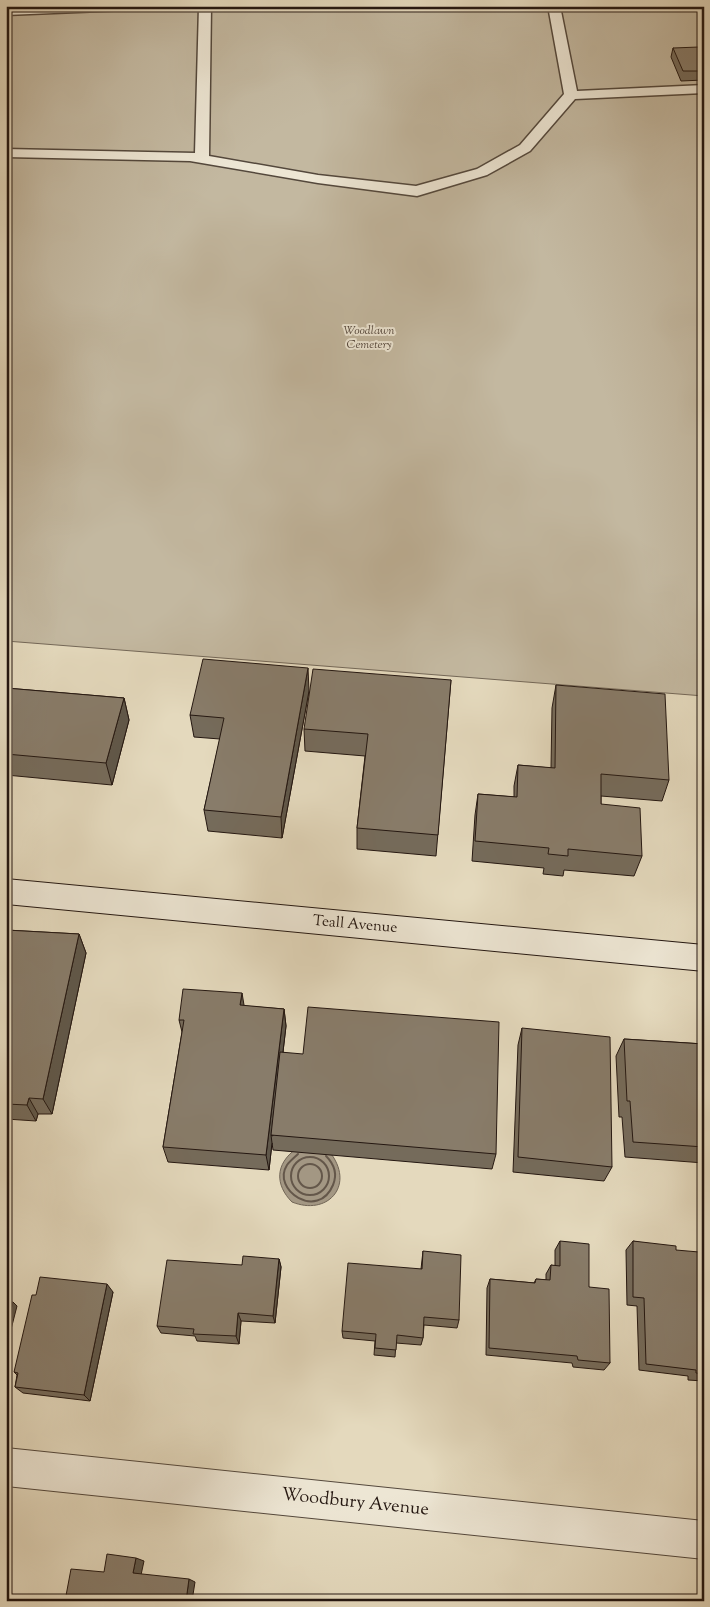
<svg xmlns="http://www.w3.org/2000/svg" width="710" height="1607" viewBox="0 0 710 1607" font-family="'Sorts Mill Goudy',serif">
<style>
.green{fill:#c3b8a0;stroke:#746858}
.water{fill:#a39783;stroke:#706455}
.lines{fill:none;stroke-linecap:round;stroke-linejoin:round}
.shore{stroke:#64574a;stroke-width:2}
.lane-casing{stroke:#54483c;stroke-width:3}
.street-casing{stroke:#54483c;stroke-width:2}
.secondary-casing{stroke:#241711;stroke-width:2}
.lane{fill:#ede6d4;fill-rule:evenodd}
.street{fill:#ede6d4;fill-rule:evenodd}
.secondary{fill:#ede6d4;fill-rule:evenodd}
.wall{fill:#756b5b;stroke:#241711}
.shaded-wall{fill:#5f574a;stroke:#241711}
.building{fill:#887c6a;stroke:#241711}
.labels{text-anchor:middle;dominant-baseline:central;stroke-width:4;stroke-linejoin:round;paint-order:stroke}
.far-park-label{font-size:12px;font-style:italic;fill:#54473c;stroke:#ede6d4}
.street-label{font-size:15px;fill:#241711;stroke:#ede6d4}
.near-street-label{font-size:18px;fill:#241711;stroke:#ede6d4}
</style>
<rect width="100%" height="100%" fill="#e4d9bd"/>
<filter id="stains"><feTurbulence type="fractalNoise" baseFrequency=".004" numOctaves="4"/><feColorMatrix values="0 0 0 0 .2 0 0 0 0 .09 0 0 0 0 .02 0 0 0 .5 -.17"/></filter>
<radialGradient id="worn" r=".72"><stop offset=".6" stop-color="#630" stop-opacity="0"/><stop offset="1" stop-color="#630" stop-opacity=".3"/></radialGradient>
<path class="green" d="M6 6H704V696L6 641Z"/>
<path class="water" d="M296 1149 332 1155C354 1187 327 1216 292 1202 275 1185 275 1164 296 1149Z"/>
<g class="lines">
<g class="shore">
<path d="M298 1154C295 1157 290 1161 287 1165 271 1190 318 1221 333 1185 338 1173 334 1164 326 1156"/>
<circle cx="310" cy="1176" r="19"/>
<circle cx="310" cy="1176" r="12"/>
</g>
<defs>
<g id="lane">
<path d="M132 6 126 10 6 15V7Z"/>
<path d="M199 6H211L209 156 318 175 416 186 477 169 520 145 564 94 548 6H560L577 91 704 85V93L575 99 530 151 487 175 417 196 318 183 190 161 6 157V149L195 153Z"/>
</g>
<path id="street" d="M6 1448 704 1521V1559L6 1486Z"/>
<path id="secondary" d="M6 879 704 945V971L6 904Z"/>
</defs>
<use href="#lane" class="lane-casing"/>
<use href="#street" class="street-casing"/>
<use href="#secondary" class="secondary-casing"/>
<use href="#lane" class="lane"/>
<use href="#street" class="street"/>
<use href="#secondary" class="secondary"/>
</g>
<g class="wall">
<path d="M673 48 704 58V80L681 81 671 57Z"/>
<path d="M451 680 436 856 357 849V828L365 756 305 751 304 729Z"/>
<path d="M556 685 669 780 662 801 601 796V804L642 856 634 876 564 870 563 876 543 874 544 868 472 861 475 815 478 794 514 797V786L518 765 551 768 552 708Z"/>
<path d="M6 688 124 698 129 720 112 785 6 775Z"/>
<path d="M309 691 282 838 208 831 204 810 220 739 194 737 190 715Z"/>
<path d="M6 930 79 934 86 953 52 1114H38L36 1121 6 1119Z"/>
<path d="M244 1006 284 1009 286 1026 283 1052 496 1154 492 1169 273 1150 272 1143 269 1170 168 1162 163 1147 182 1032 179 1020Z"/>
<path d="M522 1028 612 1167 604 1181 513 1172 518 1045Z"/>
<path d="M624 1039 704 1044V1163L625 1157 622 1117H619L616 1056Z"/>
<path d="M560 1241 589 1287 610 1363 604 1370 573 1367 572 1363 486 1355 487 1288 490 1279 534 1283 536 1279 546 1280V1274L551 1265 555 1266V1250Z"/>
<path d="M633 1241 676 1250 701 1296 704 1297V1381L688 1380V1376L639 1370 637 1306 627 1305 626 1250Z"/>
<path d="M423 1251 459 1320 457 1328 424 1325 423 1338 421 1345 396 1343 395 1357 374 1355 375 1341 343 1338 342 1331 421 1269Z"/>
<path d="M279 1259 281 1267 275 1323 241 1321 239 1344 197 1341 195 1336 161 1333 157 1326 242 1265Z"/>
<path d="M113 1292 90 1401 23 1393 15 1387 17 1375 14 1372Z"/>
</g>
<g class="shaded-wall">
<path d="M308 668 309 691 282 838 281 817Z"/>
<path d="M124 698 129 720 112 785 106 763Z"/>
<path d="M79 934 86 953 52 1114 43 1099Z"/>
<path d="M242 993 245 1011 240 1005Z"/>
<path d="M284 1009 286 1026 273 1136 271 1135 272 1143 269 1170 266 1155Z"/>
<path d="M29 1098 38 1114 36 1121 27 1105Z"/>
<path d="M279 1259 281 1267 275 1323 273 1316Z"/>
<path d="M107 1284 113 1292 90 1401 84 1395Z"/>
<path d="M13 1302 17 1306 6 1349V1327Z"/>
<path d="M238 1313 241 1321 239 1344 236 1336Z"/>
<path d="M136 1558 144 1561 141 1575 133 1573Z"/>
<path d="M189 1579 195 1582 192 1601H186Z"/>
</g>
<g class="building">
<path d="M699 47 704 58V71H683L673 48Z"/>
<path d="M203 659 308 668 281 817 204 810 224 718 190 715Z"/>
<path d="M313 669 451 680 438 835 357 828 368 734 304 729Z"/>
<path d="M556 685 665 694 669 780 601 774V804L640 808 642 856 568 849V856L548 854 549 848 475 841 478 794 517 797 518 765 555 768Z"/>
<path d="M6 688 124 698 106 763 6 754Z"/>
<path d="M6 930 79 934 43 1099 29 1098 27 1105 6 1104Z"/>
<path d="M183 989 242 993 240 1005 284 1009 266 1155 163 1147 184 1020H179Z"/>
<path d="M308 1007 499 1022 496 1154 271 1135 280 1052 303 1054Z"/>
<path d="M522 1028 610 1037 612 1167 518 1157Z"/>
<path d="M624 1039 704 1044V1147L633 1142 630 1101H627Z"/>
<path d="M560 1241 589 1244V1287L609 1289 610 1363 578 1360 577 1356 489 1348 490 1279 535 1283 536 1279 550 1280 551 1265 560 1266Z"/>
<path d="M633 1241 676 1246V1250L699 1252 701 1296 704 1297V1374L696 1373V1370L646 1364 644 1298 633 1297Z"/>
<path d="M423 1251 461 1255 459 1320 424 1317 423 1338 397 1335 396 1350 375 1348 376 1334 342 1331 348 1263 422 1269Z"/>
<path d="M243 1256 279 1259 273 1316 238 1313 236 1336 193 1334 194 1329 157 1326 167 1260 242 1265Z"/>
<path d="M40 1277 107 1284 84 1395 15 1387 18 1373 14 1372 32 1295H36Z"/>
<path d="M6 1301 13 1302 6 1327Z"/>
<path d="M107 1554 136 1558 133 1573 189 1579 186 1601H65L71 1569 104 1572Z"/>
</g>
<g class="labels">
<g class="far-park-label">
<text x="369" y="331">Woodlawn<tspan x="369" dy="14">Cemetery</tspan></text>
</g>
<g class="street-label">
<text transform="translate(355 925) rotate(5)">Teall Avenue</text>
</g>
<g class="near-street-label">
<text transform="translate(355 1503) rotate(6)">Woodbury Avenue</text>
</g>
</g>
<rect width="710" height="1607" fill="none" stroke="#e4d9bd" stroke-width="25"/>
<rect x="8" y="8" width="695" height="1592" fill="none" stroke="#241711" stroke-width="2.5"/>
<rect x="12" y="12" width="685" height="1582" fill="none" stroke="#241711"/>
<rect width="100%" height="100%" filter="url(#stains)"/>
<rect width="100%" height="100%" fill="url(#worn)"/>
</svg>
